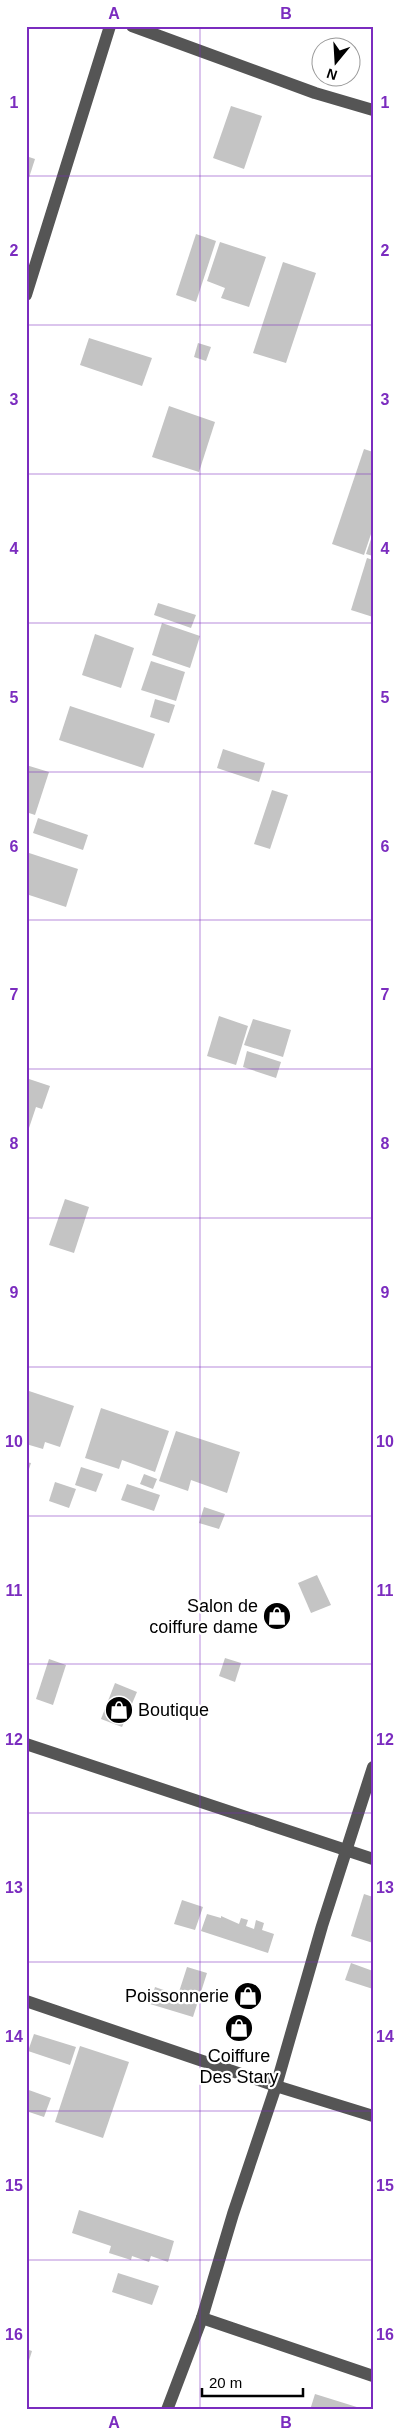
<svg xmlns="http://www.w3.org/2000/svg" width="399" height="2436" viewBox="0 0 399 2436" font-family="Helvetica,sans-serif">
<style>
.building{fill:#c4c4c4}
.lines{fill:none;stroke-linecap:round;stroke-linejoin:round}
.minor{stroke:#555;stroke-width:12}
.grid{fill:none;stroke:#7b2cbf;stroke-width:1;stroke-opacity:0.55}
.labels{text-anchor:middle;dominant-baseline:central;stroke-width:4.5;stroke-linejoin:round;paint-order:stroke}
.poi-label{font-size:18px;fill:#000;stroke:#fff;text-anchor:end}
.neatline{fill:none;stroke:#7b2cbf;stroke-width:2}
.grid-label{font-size:16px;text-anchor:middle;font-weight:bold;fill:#7b2cbf}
</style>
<rect width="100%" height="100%" fill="#fff"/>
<g class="building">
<path d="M231 106 262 116 244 169 213 158Z"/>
<path d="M26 156 35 159 27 184H26Z"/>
<path d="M196 234 216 241 196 302 176 295Z"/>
<path d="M220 242 266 257 249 307 221 298 225 288 207 281Z"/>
<path d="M283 262 316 273 286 363 253 353Z"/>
<path d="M89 338 152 358 142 386 80 365Z"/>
<path d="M198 343 211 347 206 361 194 357Z"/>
<path d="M169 406 215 422 199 472 152 457Z"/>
<path d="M364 449 373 452V528L364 555 332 544Z"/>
<path d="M372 536H373V556L366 554Z"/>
<path d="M367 558 373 560V617L351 610Z"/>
<path d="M158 603 196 615 191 628 154 615Z"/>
<path d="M162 623 200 636 190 668 152 655Z"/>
<path d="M95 634 134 648 121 688 82 675Z"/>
<path d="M151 661 185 672 176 701 141 690Z"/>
<path d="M155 699 175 705 169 723 150 717Z"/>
<path d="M70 706 155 734 143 768 59 740Z"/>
<path d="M223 749 265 763 259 782 217 768Z"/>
<path d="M26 765 49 772 35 815 26 812Z"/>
<path d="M272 790 288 795 270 849 254 844Z"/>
<path d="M38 818 88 835 83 850 33 833Z"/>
<path d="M26 852 78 869 66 907 26 894Z"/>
<path d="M219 1016 248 1026 236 1065 207 1056Z"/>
<path d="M253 1019 291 1030 283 1057 244 1045Z"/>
<path d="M247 1051 281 1062 276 1078 243 1067Z"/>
<path d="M26 1078 50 1086 42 1109 36 1107 27 1134Z"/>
<path d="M65 1199 89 1207 74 1253 49 1245Z"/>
<path d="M26 1390 74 1406 60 1447 45 1442 43 1449 26 1444Z"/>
<path d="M101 1408 169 1431 155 1472 122 1460 119 1469 85 1458Z"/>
<path d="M176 1431 240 1452 227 1493 191 1480 188 1491 159 1481Z"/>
<path d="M26 1462 31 1463 27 1475H26Z"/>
<path d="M81 1467 103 1474 96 1492 75 1485Z"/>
<path d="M144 1474 157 1479 153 1489 140 1484Z"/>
<path d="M55 1482 76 1489 69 1508 49 1501Z"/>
<path d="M127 1484 160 1495 154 1511 121 1500Z"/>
<path d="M204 1507 225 1514 219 1529 199 1523Z"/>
<path d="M317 1575 331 1605 311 1613 298 1583Z"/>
<path d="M225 1658 241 1663 235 1682 219 1676Z"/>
<path d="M49 1659 66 1665 53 1705 36 1699Z"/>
<path d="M115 1683 137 1692 122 1727 101 1719Z"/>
<path d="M364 1894 373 1897V1943L351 1936Z"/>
<path d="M182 1900 203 1907 195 1930 174 1924Z"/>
<path d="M207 1914 221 1918V1916L239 1924 241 1918 248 1920 246 1926 254 1929 256 1920 264 1923 262 1930 274 1934 268 1953 201 1931Z"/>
<path d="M351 1963 373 1971V1989L345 1980Z"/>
<path d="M187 1967 207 1973 193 2017 150 2004 155 1987 178 1995Z"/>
<path d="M34 2034 76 2047 70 2065 28 2051Z"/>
<path d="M80 2046 129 2062 103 2138 55 2122Z"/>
<path d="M26 2089 51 2098 44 2117 26 2111Z"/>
<path d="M79 2210 174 2241 168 2262 151 2256 149 2262 132 2256 131 2260 109 2253 111 2246 72 2233Z"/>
<path d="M118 2273 159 2286 152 2305 112 2292Z"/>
<path d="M26 2349 32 2351 27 2367H26Z"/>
<path d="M315 2394 360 2408 359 2410H310Z"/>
</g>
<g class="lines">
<g class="minor">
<path d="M132 26 315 93 373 110"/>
<path d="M26 295 110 26"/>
<path d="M26 1744 373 1859"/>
<path d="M26 2001 276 2086 373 2116"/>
<path d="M202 2318 373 2376"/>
<path d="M167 2410 202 2318 233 2214 276 2086 322 1926 373 1767"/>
</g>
</g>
<path class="grid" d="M200 26V2410M26 176H373M26 325H373M26 474H373M26 623H373M26 772H373M26 920H373M26 1069H373M26 1218H373M26 1367H373M26 1516H373M26 1664H373M26 1813H373M26 1962H373M26 2111H373M26 2260H373"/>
<defs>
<symbol id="shop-disc" viewBox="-11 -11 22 22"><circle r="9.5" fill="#000" stroke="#fff"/><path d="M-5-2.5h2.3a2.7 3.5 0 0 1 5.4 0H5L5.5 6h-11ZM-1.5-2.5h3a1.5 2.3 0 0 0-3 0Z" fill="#fff"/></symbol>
</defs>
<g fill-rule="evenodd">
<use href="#shop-disc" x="261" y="1600" width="32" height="32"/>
<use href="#shop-disc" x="103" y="1694" width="32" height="32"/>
<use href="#shop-disc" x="232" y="1980" width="32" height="32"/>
<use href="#shop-disc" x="223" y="2012" width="32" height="32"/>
</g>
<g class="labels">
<g class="poi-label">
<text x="258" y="1606">Salon de<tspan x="258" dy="21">coiffure dame</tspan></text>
<text x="138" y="1710" text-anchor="start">Boutique</text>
<text x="229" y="1996">Poissonnerie</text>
<text x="239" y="2056" text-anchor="middle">Coiffure<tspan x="239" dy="21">Des Stary</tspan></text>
</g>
</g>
<rect width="399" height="2436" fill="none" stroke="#ffffff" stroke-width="55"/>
<g transform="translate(336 62) rotate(198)"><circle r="24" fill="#ffffff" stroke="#999999"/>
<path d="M0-4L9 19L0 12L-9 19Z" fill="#000000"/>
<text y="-8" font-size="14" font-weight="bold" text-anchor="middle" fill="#000000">N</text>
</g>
<path d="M202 2388v8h101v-8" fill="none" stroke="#000000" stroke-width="2.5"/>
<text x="209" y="2388" font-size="15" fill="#000000" stroke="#ffffff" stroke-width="4" paint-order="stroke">20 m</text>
<rect x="28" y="28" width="344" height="2380" class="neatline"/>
<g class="grid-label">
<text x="114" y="19">A</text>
<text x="286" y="19">B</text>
<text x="14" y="108">1</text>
<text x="385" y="108">1</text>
<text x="14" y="256">2</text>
<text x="385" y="256">2</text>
<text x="14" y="405">3</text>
<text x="385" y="405">3</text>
<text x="14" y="554">4</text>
<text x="385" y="554">4</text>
<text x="14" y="703">5</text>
<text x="385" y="703">5</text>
<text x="14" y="852">6</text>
<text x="385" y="852">6</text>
<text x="14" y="1000">7</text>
<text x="385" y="1000">7</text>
<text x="14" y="1149">8</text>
<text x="385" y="1149">8</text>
<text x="14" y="1298">9</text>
<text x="385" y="1298">9</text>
<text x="14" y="1447">10</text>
<text x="385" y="1447">10</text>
<text x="14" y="1596">11</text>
<text x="385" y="1596">11</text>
<text x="14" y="1745">12</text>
<text x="385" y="1745">12</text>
<text x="14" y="1893">13</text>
<text x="385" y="1893">13</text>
<text x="14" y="2042">14</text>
<text x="385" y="2042">14</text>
<text x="14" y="2191">15</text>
<text x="385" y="2191">15</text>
<text x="14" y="2340">16</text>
<text x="385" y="2340">16</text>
<text x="114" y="2428">A</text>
<text x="286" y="2428">B</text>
</g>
</svg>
